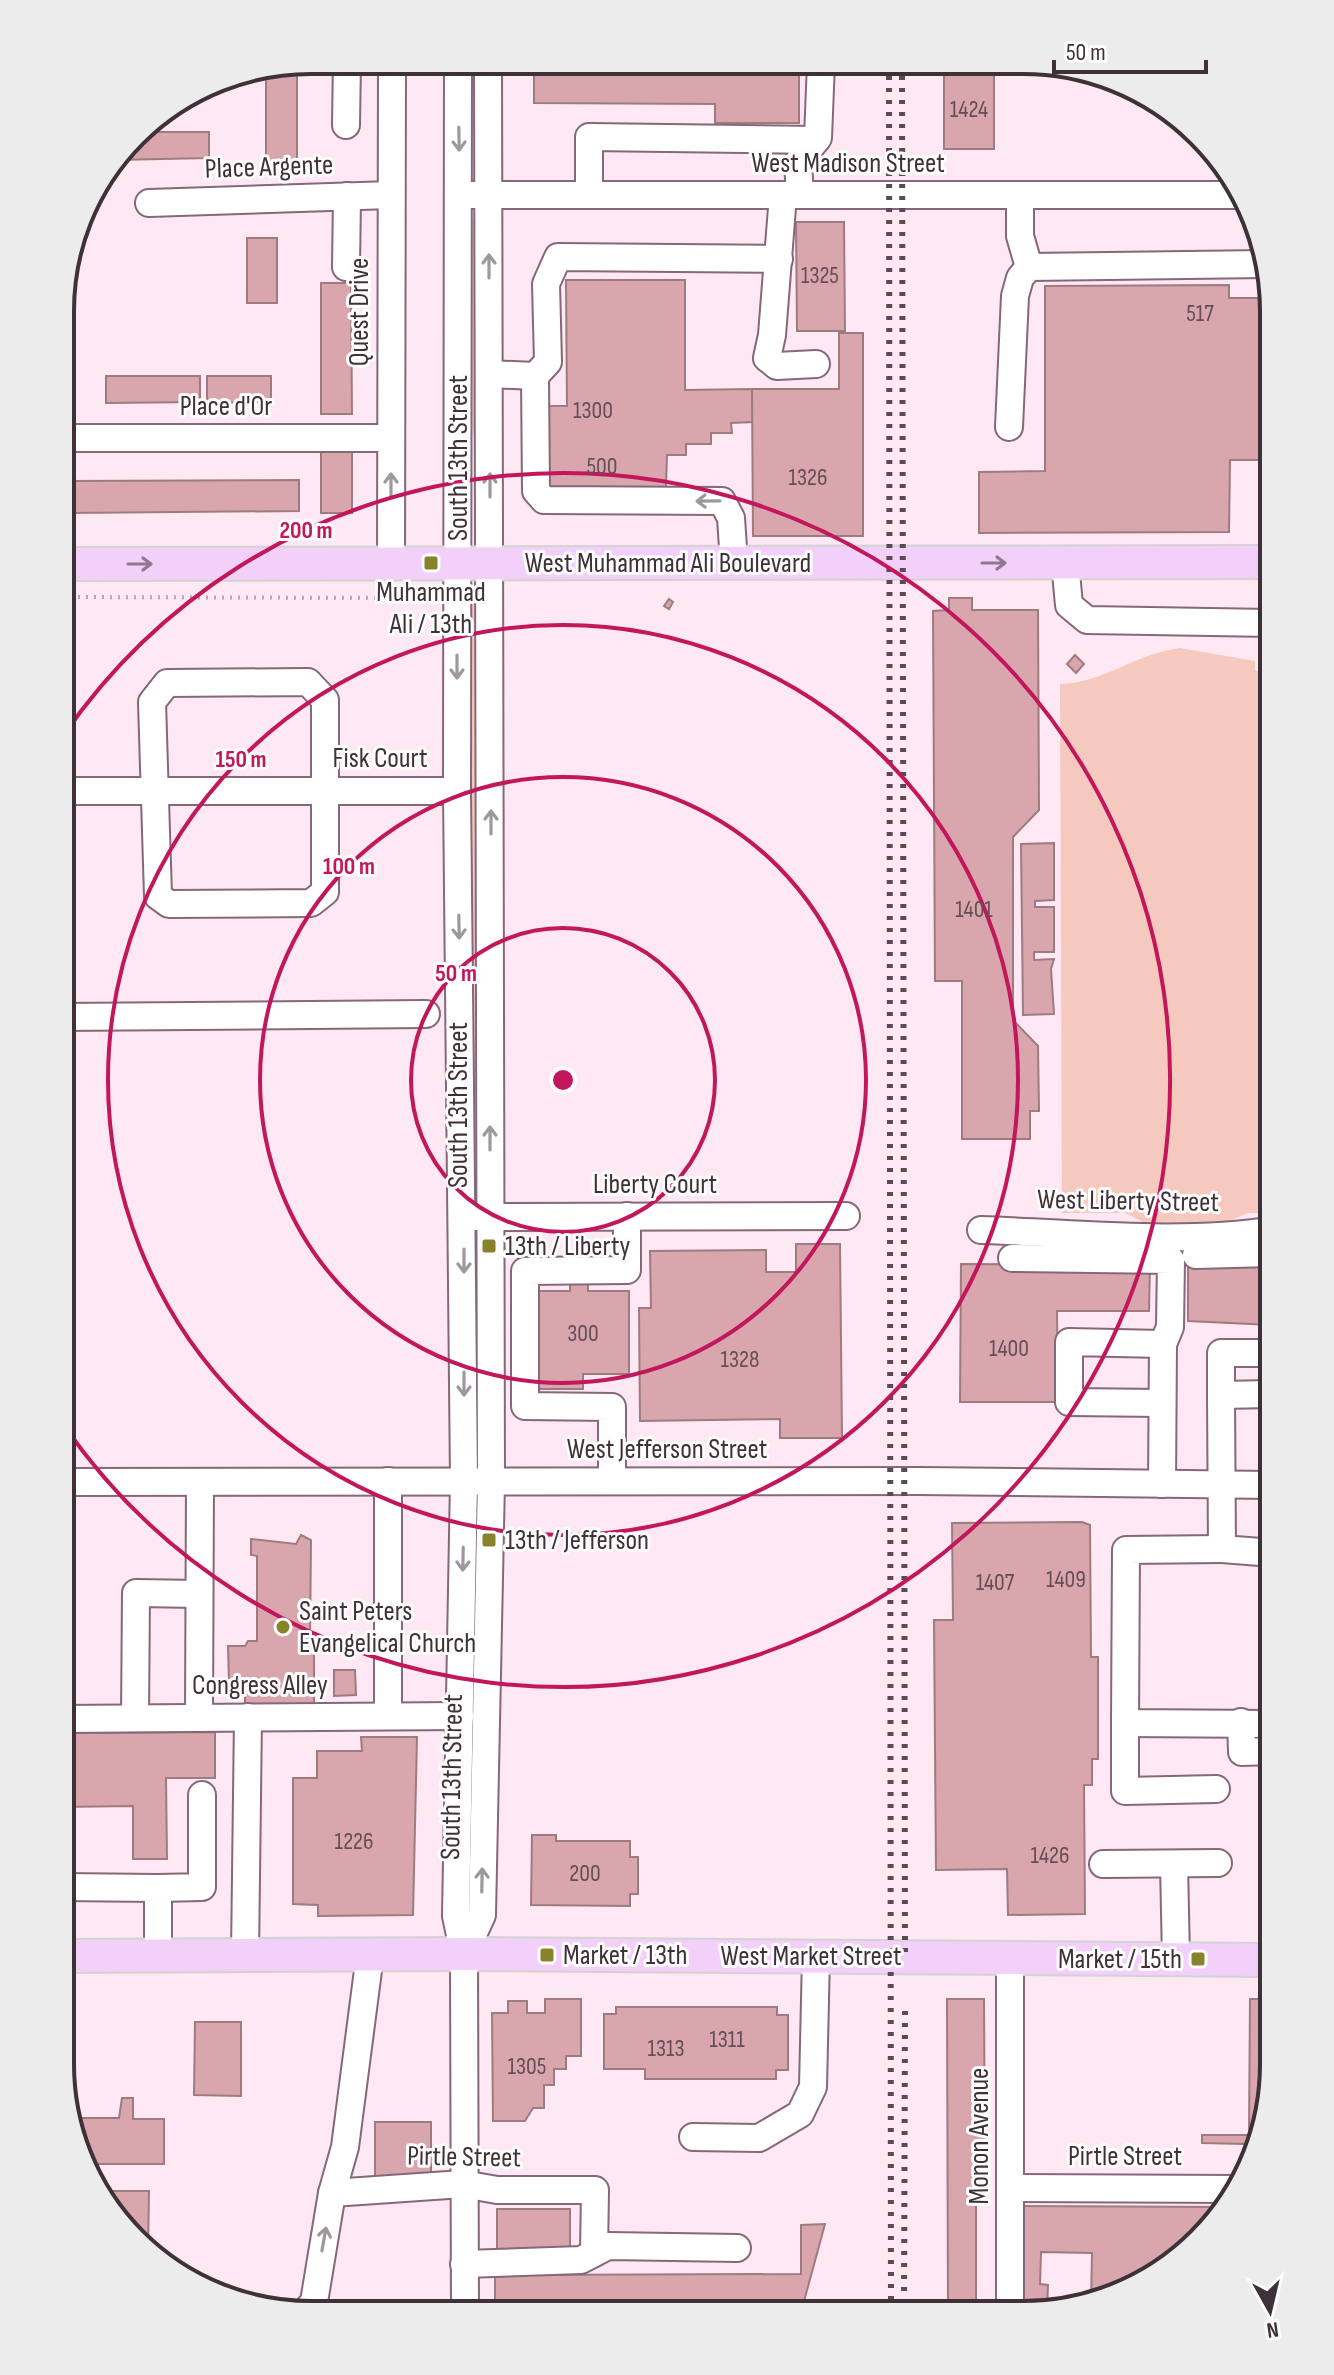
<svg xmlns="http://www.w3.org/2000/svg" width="1334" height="2375" viewBox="0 0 1334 2375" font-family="'Sofia Sans Condensed',sans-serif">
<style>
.green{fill:#f6c9bf}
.building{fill:#daa6ae;stroke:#9e7b80;stroke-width:2}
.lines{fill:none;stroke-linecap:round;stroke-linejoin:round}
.minor-casing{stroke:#856879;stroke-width:30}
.major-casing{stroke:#d5d2d3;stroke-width:36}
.path{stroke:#b9a7b0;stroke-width:4;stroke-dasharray:2 6;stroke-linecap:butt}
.minor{stroke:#fff;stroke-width:26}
.major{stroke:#f2d0fa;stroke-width:32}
.rail{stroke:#5a4b53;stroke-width:6;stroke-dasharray:4 8;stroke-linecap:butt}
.oneway{stroke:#9e989c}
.oneway2{stroke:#8f798f}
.ring{fill:none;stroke:#c2185b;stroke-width:4}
.poi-dot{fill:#88822a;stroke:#fcfcfc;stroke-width:3}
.labels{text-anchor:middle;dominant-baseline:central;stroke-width:6;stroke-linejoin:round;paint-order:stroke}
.number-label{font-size:24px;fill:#654e56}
.street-label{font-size:28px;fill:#3e3138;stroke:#fcfcfc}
.poi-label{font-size:28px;fill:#3e3138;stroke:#fcfcfc;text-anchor:start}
.rim{fill:none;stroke:#3e3138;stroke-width:4}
.centre{fill:#c2185b;stroke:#fcfcfc;stroke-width:4}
.ring-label{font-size:24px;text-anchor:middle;font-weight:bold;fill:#c2185b;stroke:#fcfcfc;stroke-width:6;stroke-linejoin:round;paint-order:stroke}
</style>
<rect width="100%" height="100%" fill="#fde8f3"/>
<g class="green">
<path d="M474 219 477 220 476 447 468 403 470 220Z"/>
<path d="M473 593 479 595 478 1109 469 1059V595Z"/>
<path d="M1180 648 1255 661V671H1267V683H1274V1213H1248L1220 1225H1149L1125 1213H1062L1060 684C1104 683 1134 654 1180 648Z"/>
</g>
<g class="building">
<path d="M534 61 799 63V123H715V104L534 103Z"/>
<path d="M297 63V161H266V69Z"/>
<rect x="944" y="64" width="50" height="85"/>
<path d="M1192 128 1204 146H1193Z"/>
<path d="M138 132H209V158L116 160Z"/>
<path d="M93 199V220H80L86 200Z"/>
<path d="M796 222H844L845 331H797Z"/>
<rect x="247" y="238" width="30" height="65"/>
<path d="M566 280H685V390L752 389 753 422 731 423 732 433H711V444H686V455H667L666 487 541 488V406H567Z"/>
<path d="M321 283H351L352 414H321Z"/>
<path d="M1229 285V298H1270L1271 390 1270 460H1230L1229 532 979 533V472L1045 471V286Z"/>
<path d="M839 333H863V536H753L752 389H839Z"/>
<path d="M106 376H200V402L106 403Z"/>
<path d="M207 376H271V402L207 403Z"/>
<rect x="321" y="447" width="31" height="66"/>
<path d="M299 480V511L69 513V481Z"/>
<path d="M949 598H972V610H1038L1039 810 1013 837V1020L1038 1046 1039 1111H1030V1139H962V981H935L933 611 949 610Z"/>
<path d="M669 599 673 602 669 609 664 606Z"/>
<path d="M1075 655 1084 664 1076 673 1067 664Z"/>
<path d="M1054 843V900L1035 901V907H1054V952H1034V960L1054 959 1051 969 1054 1014 1023 1015 1021 844Z"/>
<path d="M796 1244H840L842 1438H780V1419L640 1421 639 1308H651L650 1251 766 1250V1272H796Z"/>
<path d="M961 1264 1150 1265 1149 1311H1057L1058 1402H960Z"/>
<path d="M1188 1264 1274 1265V1325L1188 1321Z"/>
<path d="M570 1276H588V1291H629V1374H583V1389H537V1291H570Z"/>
<path d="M1082 1522 1090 1525 1091 1657H1098V1759H1092V1785H1084L1085 1914 1008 1915 1007 1869 936 1870 934 1620H953L952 1523Z"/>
<path d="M301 1535 311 1540 310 1638H320V1645H314V1704H245V1683H229L228 1646H245L248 1641H257V1556L251 1555V1539L296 1544Z"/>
<path d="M334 1670H355L356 1695 334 1696Z"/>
<path d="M215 1732V1778H166L167 1859H133V1806L60 1807V1733Z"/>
<path d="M361 1737H417L413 1915 318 1916V1905L293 1904V1778H317V1751H362Z"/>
<path d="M532 1835H556V1841H630V1857H638V1894H630V1906L531 1905Z"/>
<path d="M545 1999H581V2056H566V2069H554V2085H544V2108H533L525 2121H493L492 2013H508V2001H527V2013H545Z"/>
<path d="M947 1999H984L985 2178H976V2315H948Z"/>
<path d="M1250 1999H1273V2081L1255 2160 1246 2173V2144L1202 2143V2135H1249Z"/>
<path d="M616 2007H777V2015H788V2070H776V2079H645V2069H604V2014H616Z"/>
<path d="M195 2022H241V2096L194 2095Z"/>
<path d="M122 2098H133V2119H164V2164H86L77 2150V2118H119Z"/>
<rect x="375" y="2122" width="56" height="54"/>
<path d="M104 2191H149L148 2254 146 2253Z"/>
<path d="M1012 2206 1228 2207 1175 2263 1104 2302 1091 2304 1092 2253 1041 2252 1040 2284 1048 2285 1047 2311 1023 2315Z"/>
<rect x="497" y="2209" width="73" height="45"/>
<path d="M825 2224 803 2305H773V2314L495 2313V2275L801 2274V2225Z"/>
</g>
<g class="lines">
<defs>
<g id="minor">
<path d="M458 61 457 791 464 1481 456 1916 464 1954 465 2313"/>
<path d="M346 125 347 60"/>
<path d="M472 195H1237"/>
<path d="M589 195V137L816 140"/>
<path d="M783 195 772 335 767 358 777 366 816 364"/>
<path d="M800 195 798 162 818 138 821 63"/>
<path d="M1020 195V236L1029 267"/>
<path d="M149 203 391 195"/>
<path d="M346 267 347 196"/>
<path d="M489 374 535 376 548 362 546 284 558 257 779 259"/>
<path d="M535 376 536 491 544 500 722 501 731 518 734 563"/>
<path d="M1009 427 1015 296 1020 278 1029 267 1266 264"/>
<path d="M62 438H391"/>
<path d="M1065 562 1069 605 1087 620 1274 623"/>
<path d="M391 563 392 61"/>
<path d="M308 682 325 700V892L311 903 169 904 158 896 152 702 167 683Z"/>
<path d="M61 791H457"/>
<path d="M61 1017 426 1014"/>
<path d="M471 1217 846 1216"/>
<path d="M981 1230C1077 1233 1179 1245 1274 1230"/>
<path d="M1196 1255 1274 1253"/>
<path d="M1012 1258 1171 1260 1170 1327 1163 1344 1162 1484"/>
<path d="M1221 1395V1353H1274"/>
<path d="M1162 1403 1069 1402V1342L1163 1344"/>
<path d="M388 1481V1716"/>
<path d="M612 1481V1407L525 1406V1271L627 1270V1216"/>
<path d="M61 1482 919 1481 1274 1485"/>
<path d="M1222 1549 1126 1550 1125 1723 1274 1724"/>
<path d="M1274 1553 1222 1549 1221 1395 1274 1394"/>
<path d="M135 1718 136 1593 199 1594"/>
<path d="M199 1718 200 1482"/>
<path d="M60 1719 460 1716"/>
<path d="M1241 1722 1242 1752 1274 1751"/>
<path d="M1125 1723V1791L1216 1789"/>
<path d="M1103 1864 1218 1863"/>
<path d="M1174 1864 1176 1959"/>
<path d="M60 1887 158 1888V1956"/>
<path d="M158 1888 202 1887V1795"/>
<path d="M464 1954 482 1915 491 1481 488 61"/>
<path d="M245 1955 248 1717"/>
<path d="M1010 1957V2315"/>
<path d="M693 2137 759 2138 800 2114 813 2087 816 1956"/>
<path d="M1011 2188 1238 2189"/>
<path d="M332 2193 463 2184 497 2190H595L594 2253"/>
<path d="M464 2264 581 2260 608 2246 737 2248"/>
<path d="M304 2313 314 2302 332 2193 345 2147 370 1955"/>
</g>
<g id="major">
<path d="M62 564 1274 562"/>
<path d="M60 1956 464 1954 1273 1960"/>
</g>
</defs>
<use href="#minor" class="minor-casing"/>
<use href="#major" class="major-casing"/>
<path class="path" d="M62 597 419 598 434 592"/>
<use href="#minor" class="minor"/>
<use href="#major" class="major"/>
<g class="rail">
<path d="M889 64 891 2315"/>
<path d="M902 64 905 1955"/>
<path d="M904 2315 905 2011"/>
</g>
</g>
<defs><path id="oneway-shaft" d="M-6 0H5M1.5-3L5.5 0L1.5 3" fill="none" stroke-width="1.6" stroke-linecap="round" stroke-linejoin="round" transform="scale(2)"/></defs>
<g class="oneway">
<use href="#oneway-shaft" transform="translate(459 139) rotate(89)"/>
<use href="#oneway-shaft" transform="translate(489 266) rotate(-90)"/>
<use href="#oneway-shaft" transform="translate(391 485) rotate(-90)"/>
<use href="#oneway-shaft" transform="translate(490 485) rotate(-90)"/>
<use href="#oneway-shaft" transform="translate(708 501) rotate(179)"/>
<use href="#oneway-shaft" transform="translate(457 667) rotate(90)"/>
<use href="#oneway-shaft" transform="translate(491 822) rotate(-90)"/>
<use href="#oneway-shaft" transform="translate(459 927) rotate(89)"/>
<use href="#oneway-shaft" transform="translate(490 1138) rotate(-90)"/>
<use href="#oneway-shaft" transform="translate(464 1261) rotate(90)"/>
<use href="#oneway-shaft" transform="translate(464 1384) rotate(90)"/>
<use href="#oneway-shaft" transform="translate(463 1559) rotate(91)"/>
<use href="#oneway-shaft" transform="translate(482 1880) rotate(-89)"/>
<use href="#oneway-shaft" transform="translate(324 2239) rotate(-80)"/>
</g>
<g class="oneway2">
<use href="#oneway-shaft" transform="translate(994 563)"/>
<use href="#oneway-shaft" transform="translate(140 564)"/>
</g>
<g class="ring">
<circle cx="563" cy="1080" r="152"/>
<circle cx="563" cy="1080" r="303"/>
<circle cx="563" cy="1080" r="455"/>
<path d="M63 736A607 607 0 1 1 63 1424"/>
</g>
<g class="poi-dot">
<rect x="423" y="555" width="16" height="16" rx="4"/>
<rect x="481" y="1238" width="16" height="16" rx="4"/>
<rect x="481" y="1532" width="16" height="16" rx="4"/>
<circle cx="283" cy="1627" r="8"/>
<rect x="539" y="1947" width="16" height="16" rx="4"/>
<rect x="1190" y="1951" width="16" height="16" rx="4"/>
</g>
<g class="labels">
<g class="number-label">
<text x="969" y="109">1424</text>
<text x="820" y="275">1325</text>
<text x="1200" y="313">517</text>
<text x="593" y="410">1300</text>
<text x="602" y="466">500</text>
<text x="808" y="477">1326</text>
<text x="974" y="909">1401</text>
<text x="583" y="1333">300</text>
<text x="1009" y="1348">1400</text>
<text x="740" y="1359">1328</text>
<text x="1066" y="1579">1409</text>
<text x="995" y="1582">1407</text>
<text x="354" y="1841">1226</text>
<text x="1050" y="1855">1426</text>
<text x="585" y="1873">200</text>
<text x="727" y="2039">1311</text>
<text x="666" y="2048">1313</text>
<text x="527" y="2066">1305</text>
</g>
<g class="street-label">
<text x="848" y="163">West Madison Street</text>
<text transform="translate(269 167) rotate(-2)">Place Argente</text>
<text transform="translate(359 312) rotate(-90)">Quest Drive</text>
<text x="226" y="406">Place d'Or</text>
<text transform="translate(458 458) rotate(-90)">South 13th Street</text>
<text x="668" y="563">West Muhammad Ali Boulevard</text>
<text x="380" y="758">Fisk Court</text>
<text transform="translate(458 1105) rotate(-90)">South 13th Street</text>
<text x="655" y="1184">Liberty Court</text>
<text transform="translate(1128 1201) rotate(1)">West Liberty Street</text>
<text x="667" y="1449">West Jefferson Street</text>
<text x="260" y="1685">Congress Alley</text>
<text transform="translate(452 1777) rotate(-89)">South 13th Street</text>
<text x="811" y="1956">West Market Street</text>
<text transform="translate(979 2136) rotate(-90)">Monon Avenue</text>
<text x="1125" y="2156">Pirtle Street</text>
<text transform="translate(464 2157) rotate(1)">Pirtle Street</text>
</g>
<g class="poi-label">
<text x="431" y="592" text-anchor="middle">Muhammad<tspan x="431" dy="32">Ali / 13th</tspan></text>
<text x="505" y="1246">13th / Liberty</text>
<text x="505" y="1540">13th / Jefferson</text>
<text x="299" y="1611">Saint Peters<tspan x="299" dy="32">Evangelical Church</tspan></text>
<text x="563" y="1955">Market / 13th</text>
<text x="1182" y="1959" text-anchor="end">Market / 15th</text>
</g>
</g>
<path d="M0 0H1334V2375H0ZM311 74H1023A237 237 0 0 1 1260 311V2064A237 237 0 0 1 1023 2301H311A237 237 0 0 1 74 2064V311A237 237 0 0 1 311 74Z" fill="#edecec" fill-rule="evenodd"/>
<path class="rim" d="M311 74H1023A237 237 0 0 1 1260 311V2064A237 237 0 0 1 1023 2301H311A237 237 0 0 1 74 2064V311A237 237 0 0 1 311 74Z"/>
<circle cx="563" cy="1080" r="12" class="centre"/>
<g class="ring-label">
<text x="306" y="538">200 m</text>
<text x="241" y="767">150 m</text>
<text x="349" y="874">100 m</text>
<text x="456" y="981">50 m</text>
</g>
<g transform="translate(1270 2311) rotate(172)" stroke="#fcfcfc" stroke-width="6" paint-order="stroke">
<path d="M0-6L14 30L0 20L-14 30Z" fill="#3e3138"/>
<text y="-12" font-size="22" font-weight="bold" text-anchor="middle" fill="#3e3138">N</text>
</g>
<path d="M1054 60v12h152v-12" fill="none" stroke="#3e3138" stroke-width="4"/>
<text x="1066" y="60" font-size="24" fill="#3e3138" stroke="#fcfcfc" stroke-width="6" paint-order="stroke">50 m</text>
</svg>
